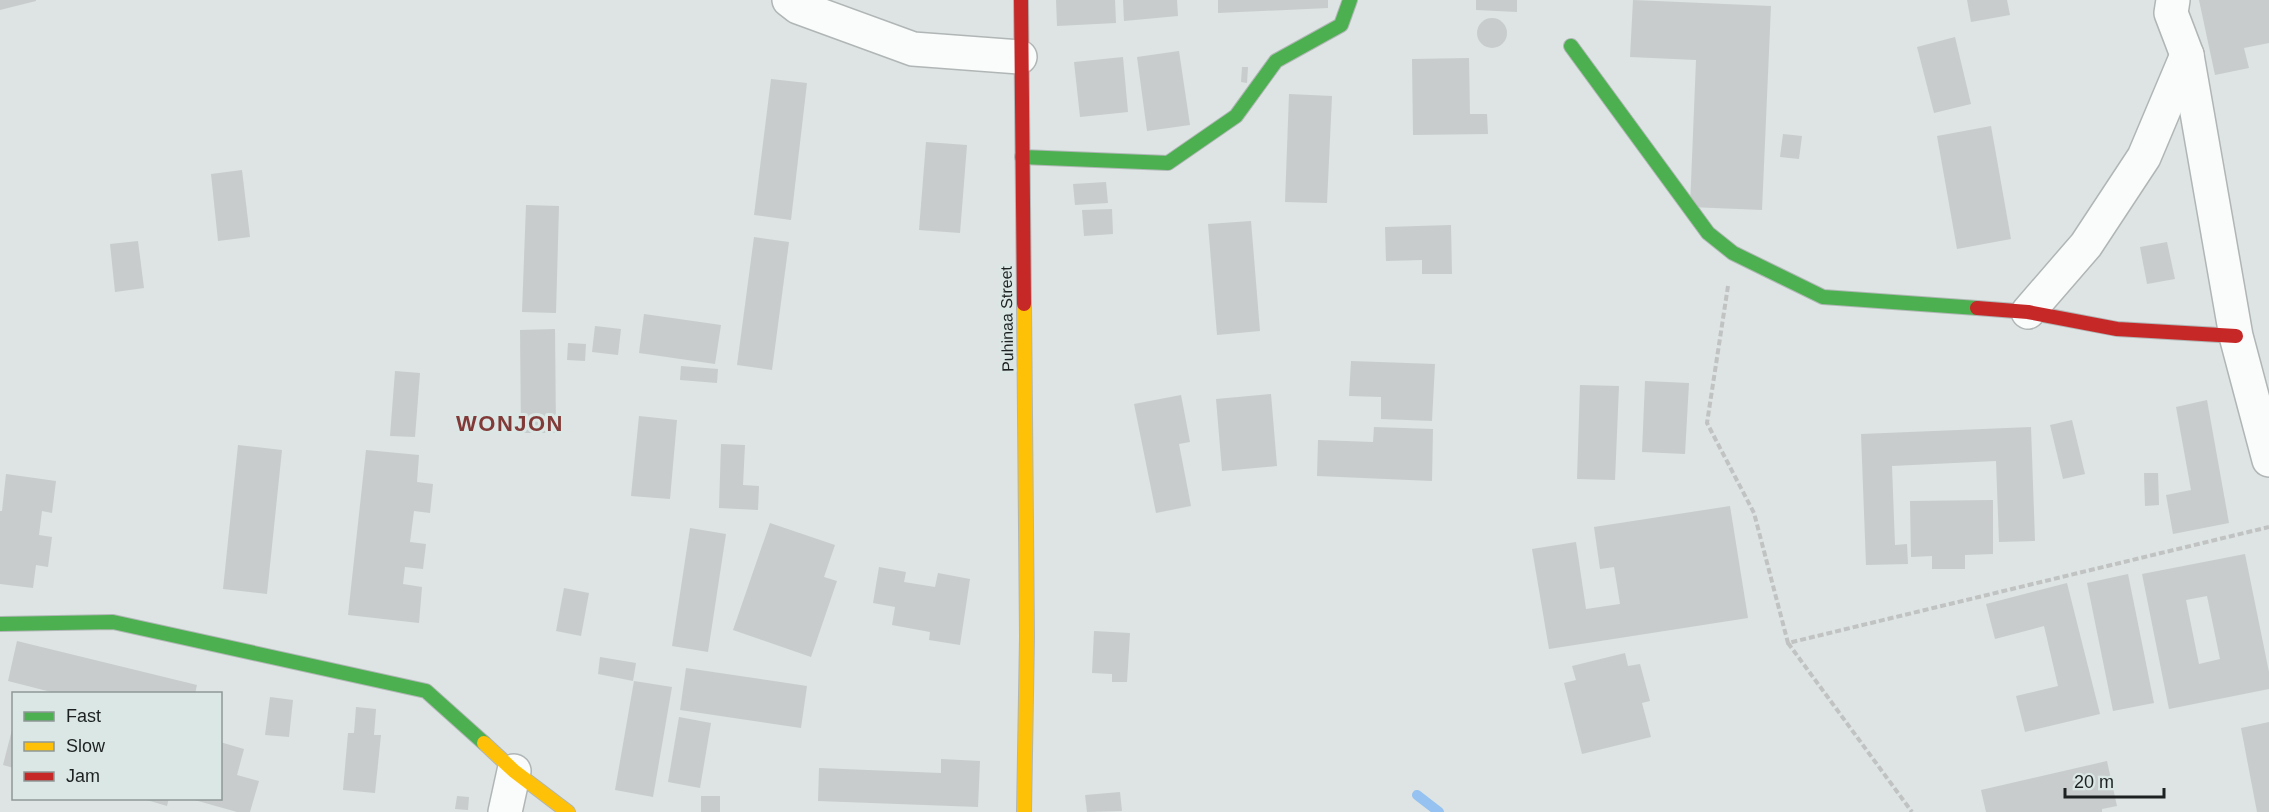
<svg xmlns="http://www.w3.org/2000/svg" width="2269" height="812" viewBox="0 0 2269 812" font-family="Helvetica,sans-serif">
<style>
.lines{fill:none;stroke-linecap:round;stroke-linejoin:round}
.stream{stroke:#95c2f0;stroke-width:10}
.building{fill:#c8cccc;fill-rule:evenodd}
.street-casing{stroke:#b0b6b5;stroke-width:36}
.fast-casing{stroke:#b0b6b5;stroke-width:16}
.slow-casing{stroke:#b0b6b5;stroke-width:16}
.jam-casing{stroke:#b0b6b5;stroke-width:16}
.path{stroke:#c1c3c3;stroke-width:4;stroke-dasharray:6 3;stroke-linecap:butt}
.street{stroke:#fafbfb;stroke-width:33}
.fast{stroke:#4caf50;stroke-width:14}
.slow{stroke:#ffc107;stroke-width:14}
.jam{stroke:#c62828;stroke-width:14}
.labels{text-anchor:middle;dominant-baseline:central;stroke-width:6;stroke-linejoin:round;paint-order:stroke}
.street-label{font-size:16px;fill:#1d2121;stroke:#dae7e5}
.district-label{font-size:22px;font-weight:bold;letter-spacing:1.5px;fill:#823a38;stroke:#dae7e5}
</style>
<rect width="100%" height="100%" fill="#dde4e3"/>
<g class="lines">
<path class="stream" d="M1417 795 1439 812"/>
</g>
<g class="building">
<path d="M0 0H36V1L0 10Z"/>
<path d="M1056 0H1115L1116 23 1057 26Z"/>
<path d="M1123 0H1177L1178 16 1124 21Z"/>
<path d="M1218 0H1328V8L1218 13Z"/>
<path d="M1476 0H1517V12L1476 10Z"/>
<path d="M1633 0 1771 6 1762 210 1690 207 1696 60 1630 57Z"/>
<path d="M1967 0H2007L2010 15 1971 22Z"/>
<path d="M2199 0H2269V43L2244 48 2249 68 2215 75Z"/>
<circle cx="1492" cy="33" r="15"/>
<path d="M1955 37 1971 104 1934 113 1917 47Z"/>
<path d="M1179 51 1190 125 1147 131 1137 57Z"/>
<path d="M1123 57 1128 112 1080 117 1074 62Z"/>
<path d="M1469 58 1470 114H1487L1488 134 1413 135 1412 59Z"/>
<path d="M1242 67H1248L1247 83 1241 82Z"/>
<path d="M771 79 807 83 791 220 754 215Z"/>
<path d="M1289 94 1332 96 1327 203 1285 202Z"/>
<path d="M1991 126 2011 239 1957 249 1937 136Z"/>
<path d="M1783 134 1802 136 1799 159 1780 157Z"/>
<path d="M926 142 967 145 960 233 919 230Z"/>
<path d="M242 170 250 237 218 241 211 174Z"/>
<path d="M1106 182 1108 203 1075 205 1073 184Z"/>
<path d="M526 205 559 206 556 313 522 312Z"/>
<path d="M1112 209 1113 234 1084 236 1082 210Z"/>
<path d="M1251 221 1260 331 1217 335 1208 224Z"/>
<path d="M1451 225 1452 274H1422V260L1386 261 1385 227Z"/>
<path d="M754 237 789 242 772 370 737 365Z"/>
<path d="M138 241 144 288 115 292 110 244Z"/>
<path d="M2167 242 2175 279 2147 284 2140 247Z"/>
<path d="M644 314 721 325 715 364 639 353Z"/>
<path d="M595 326 621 329 618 355 592 352Z"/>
<path d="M555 329 556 433H521L520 330Z"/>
<path d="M568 343 586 344 585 361 567 360Z"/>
<path d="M1351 361 1435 364 1432 421 1381 419V397L1349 396Z"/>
<path d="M681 366 718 369 717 383 680 380Z"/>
<path d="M395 371 420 373 415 437 390 436Z"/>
<path d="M1645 381 1689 383 1685 454 1642 452Z"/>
<path d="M1580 385 1619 386 1615 480 1577 479Z"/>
<path d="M1271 394 1277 466 1222 471 1216 399Z"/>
<path d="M1181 395 1190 442 1179 444 1191 506 1156 513 1134 404Z"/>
<path d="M2207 400 2229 523 2173 534 2166 495 2191 490 2176 407Z"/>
<path d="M639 416 677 420 670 499 631 496Z"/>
<path d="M2072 420 2085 474 2063 479 2050 425Z"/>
<path d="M1374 427 1433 429 1432 481 1317 476 1318 440 1373 442Z"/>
<path d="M2031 427 2035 541 1999 542 1996 461 1892 466 1895 545 1907 544 1908 564 1866 565 1861 434Z"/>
<path d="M721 444 745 445 743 485 759 486 758 510 719 508Z"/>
<path d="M238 445 282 450 267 594 223 589Z"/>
<path d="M366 450 419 455 417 482 433 484 430 513 414 511 410 542 426 544 423 569 405 567 403 584 422 587 419 623 348 615Z"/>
<path d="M2144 473H2158L2159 505 2145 506Z"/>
<path d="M6 474 56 481 52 513 42 511 39 535 52 537 48 567 36 565 33 588 0 584V511H2Z"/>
<path d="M1993 500V554L1965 555V569H1932V556L1911 557 1910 501Z"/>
<path d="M1730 506 1748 618 1549 649 1532 549 1576 542 1586 609 1620 604 1614 567 1600 569 1594 527Z"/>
<path d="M770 523 835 545 824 577 837 581 811 657 733 630Z"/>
<path d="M690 528 726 534 708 652 672 646Z"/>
<path d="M2245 554 2269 672V689L2169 709 2142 574ZM2207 596 2220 659 2199 664 2186 600Z"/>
<path d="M879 567 906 572 904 582 935 587 938 573 970 579 960 645 929 640 930 632 892 625 895 607 873 603Z"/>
<path d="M2128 574 2154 703 2113 711 2087 583Z"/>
<path d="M2067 583 2100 714 2025 732 2016 696 2058 686 2044 626 1995 639 1986 604Z"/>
<path d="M564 588 589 593 581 636 556 631Z"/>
<path d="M1094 631 1130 633 1127 682H1112V674L1092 673Z"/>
<path d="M17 641 197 685 195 694H59L8 681Z"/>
<path d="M1625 653 1628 666 1640 664 1650 701 1642 703 1651 737 1582 754 1564 683 1576 680 1572 666Z"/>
<path d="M600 657 636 663 633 681 598 674Z"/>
<path d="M686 668 807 686 801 728 680 710Z"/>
<path d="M634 681 672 687 653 797 615 790Z"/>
<path d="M270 697 293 700 289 737 265 735Z"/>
<path d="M356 707 376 709 374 735H381L375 793 343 790 348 733H354Z"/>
<path d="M679 717 711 723 700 788 668 782Z"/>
<path d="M2269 722V812H2257L2241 728Z"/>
<path d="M13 726H14V768L3 765Z"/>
<path d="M220 742 244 749 237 775 259 781 250 812H237L191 799 220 798Z"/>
<path d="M941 759 980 761 978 807 818 801 819 768 941 773Z"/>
<path d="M2107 761 2117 806 2102 809V812H1986L1981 790Z"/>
<path d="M1120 792 1122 811 1087 812 1085 795Z"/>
<path d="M457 796 469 797 468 810 455 809Z"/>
<rect x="701" y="796" width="19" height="16"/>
<path d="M140 798H169L167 806Z"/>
</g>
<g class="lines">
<defs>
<g id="street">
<path d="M789 0 798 7 913 49 1020 57"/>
<path d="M2173 0 2171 13 2187 55 2236 336 2269 460"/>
<path d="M2028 312 2086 245 2144 157 2187 55"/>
<path d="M505 812 514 771"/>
</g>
<g id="fast">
<path d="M1571 46 1708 233 1733 253 1823 297 1977 308"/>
<path d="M1022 157 1168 163 1236 116 1276 61 1341 25 1350 0"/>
<path d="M0 624 113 622 426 691 484 743"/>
</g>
<g id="slow">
<path d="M1024 304 1027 637 1024 812"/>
<path d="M484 743 514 771 568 812"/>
</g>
<g id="jam">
<path d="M1021 0 1024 304"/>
<path d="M1977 308 2028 312 2117 329 2236 336"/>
</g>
</defs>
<use href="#street" class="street-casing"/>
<use href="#fast" class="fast-casing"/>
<use href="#slow" class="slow-casing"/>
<use href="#jam" class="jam-casing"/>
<g class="path">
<path d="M1728 286 1707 423 1754 513 1788 643 2269 527"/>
<path d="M1788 643 1912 812"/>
</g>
<use href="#street" class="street"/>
<use href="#fast" class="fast"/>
<use href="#slow" class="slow"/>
<use href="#jam" class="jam"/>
</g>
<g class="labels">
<g class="street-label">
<text transform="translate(1007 319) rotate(-91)">Puhinaa Street</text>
</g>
<g class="district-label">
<text x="510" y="423">WONJON</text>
</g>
</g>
<rect x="12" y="692" width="210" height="108" fill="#dae7e5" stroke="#8e9897" stroke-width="1.5"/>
<rect x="24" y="712" width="30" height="9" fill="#4caf50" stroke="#8e9897" stroke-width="1.5"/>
<text x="66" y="722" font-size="18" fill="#1d2121">Fast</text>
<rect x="24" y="742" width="30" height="9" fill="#ffc107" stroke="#8e9897" stroke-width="1.5"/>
<text x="66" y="752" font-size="18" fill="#1d2121">Slow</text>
<rect x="24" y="772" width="30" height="9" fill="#c62828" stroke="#8e9897" stroke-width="1.5"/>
<text x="66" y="782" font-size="18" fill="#1d2121">Jam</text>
<path d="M2065 788v9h99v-9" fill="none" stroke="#1d2121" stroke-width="3"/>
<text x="2074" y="788" font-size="18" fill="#1d2121" stroke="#dae7e5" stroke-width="4.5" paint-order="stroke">20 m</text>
</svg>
